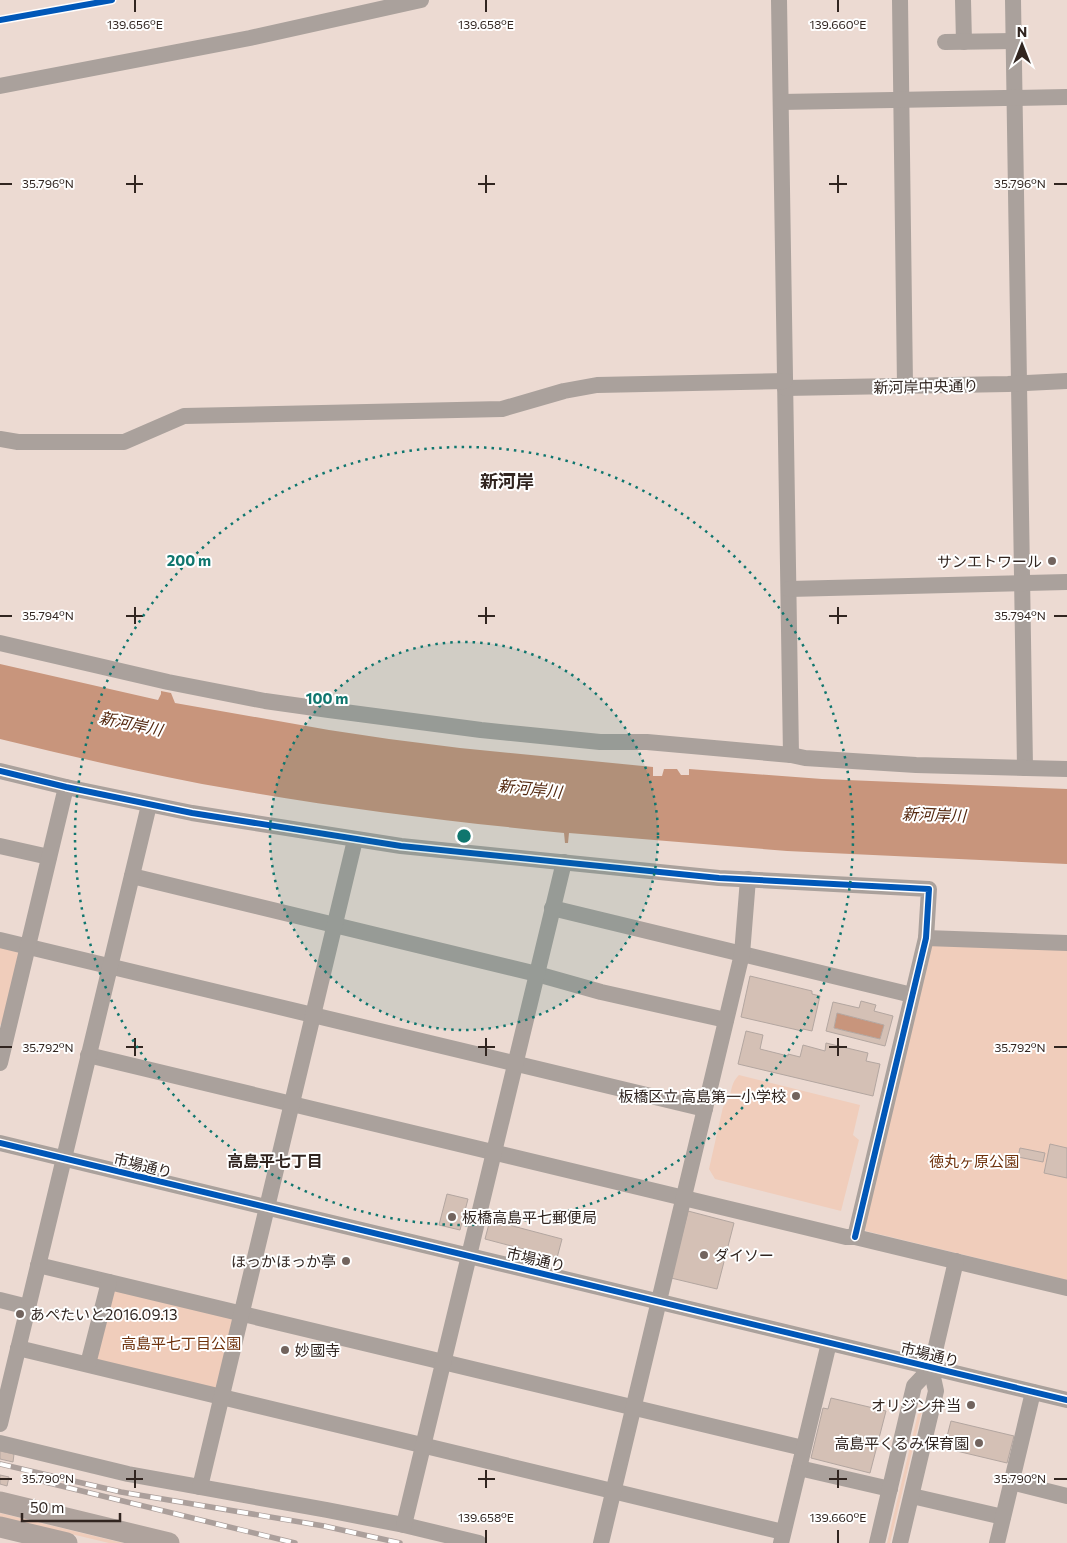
<svg xmlns="http://www.w3.org/2000/svg" width="1067" height="1543" viewBox="0 0 1067 1543" font-family="Commissioner,'Noto Sans JP',sans-serif">
<style>
.green{fill:#f0cdbb}
.water{fill:#c8957c}
.building{fill:#d4c0b5;stroke:#b3a6a0;fill-rule:evenodd}
.lines{fill:none;stroke-linecap:round;stroke-linejoin:round}
.minor{stroke:#aaa19c;stroke-width:16}
.major{stroke:#afa39d;stroke-width:21}
.rail-casing{stroke:#ab9f9b;stroke-width:5.5}
.rail{stroke:#fff;stroke-width:4;stroke-dasharray:11;stroke-linecap:butt}
.cycleway-casing{stroke:#fff;stroke-width:9}
.cycleway{stroke:#0057b8;stroke-width:6}
.ticks{fill:none;stroke:#312520;stroke-width:2}
.ring{fill:none;stroke:#0f766e;stroke-width:2.5;stroke-dasharray:2.5 5}
.poi-dot{fill:#72645e;stroke:#fff;stroke-width:2}
.labels{text-anchor:middle;dominant-baseline:central;stroke-width:4;stroke-linejoin:round;paint-order:stroke}
.street-label{font-size:15px;fill:#312520;stroke:#fff}
.poi-label{font-size:15px;fill:#312520;stroke:#fff;text-anchor:end}
.park-label{font-size:15px;fill:#6f320c;stroke:#fff}
.water-label{font-size:16px;font-style:italic;fill:#54280f;stroke:#fff}
.neighbourhood-label{font-size:16px;font-weight:bold;fill:#312520;stroke:#fff}
.quarter-label{font-size:18px;font-weight:bold;fill:#312520;stroke:#fff}
.ticks-label{font-size:12px;text-anchor:middle;fill:#312520;stroke:#fff;stroke-width:4;stroke-linejoin:round;paint-order:stroke}
.centre{fill:#0f766e;stroke:#fff;stroke-width:2.5}
.ring-label{font-size:15px;text-anchor:middle;font-weight:bold;fill:#0f766e;stroke:#fff;stroke-width:4;stroke-linejoin:round;paint-order:stroke}
</style>
<rect width="100%" height="100%" fill="#ecdad2"/>
<g class="green">
<path d="M934 944 1067 948V1280L866 1231 863 1226 930 947Z"/>
<path d="M0 946 17 950 20 955 3 1023 0 1025Z"/>
<path d="M739 1075 860 1105 853 1135 859 1140 841 1211 715 1179 709 1169 723 1107C734 1096 728 1086 739 1075Z"/>
<path d="M116 1289 231 1317 234 1321 219 1386 214 1389 98 1361 95 1356 110 1293Z"/>
<path d="M923 1400 924 1402 890 1543H887L921 1401Z"/>
<path d="M0 1513 123 1543H109L0 1517Z"/>
</g>
<g class="water">
<path d="M0 664 158 700 161 694V691L171 693 175 703 329 730 389 739 460 748 653 767V776H662L664 769H677L681 775H689V769L822 779 1067 789V864L787 851 569 833 568 843H565L564 833C455 822 346 809 237 790 158 777 79 758 0 739Z"/>
<path d="M837 1013 884 1025 880 1039 834 1028Z"/>
</g>
<g class="building">
<path d="M750 976 812 991V994L820 996 812 1031 803 1029 802 1031 741 1017Z"/>
<path d="M861 1001 876 1005 874 1011 893 1016 885 1046 826 1031 833 1002 859 1008ZM837 1013 884 1025 880 1039 834 1028Z"/>
<path d="M746 1031 763 1035 760 1049 788 1056V1054L800 1057 803 1045 825 1051 826 1043 868 1053 866 1061 880 1064 873 1096 738 1064Z"/>
<path d="M1050 1144 1067 1148V1178L1044 1173Z"/>
<path d="M1020 1148 1045 1153 1043 1162 1018 1157Z"/>
<path d="M447 1194 468 1199 460 1230 439 1225Z"/>
<path d="M688 1211 734 1223 717 1289 671 1278Z"/>
<path d="M490 1220 562 1239 557 1258 485 1239Z"/>
<path d="M831 1398 886 1411 870 1473 811 1458 823 1408 828 1409Z"/>
<path d="M951 1421 1014 1436 1007 1463 944 1448Z"/>
<path d="M0 1451 14 1454 13 1462 0 1459Z"/>
<path d="M0 1475 9 1477 7 1486 0 1484Z"/>
</g>
<g class="lines">
<g class="minor">
<path d="M779 0 791 755"/>
<path d="M900 0 905 386"/>
<path d="M963 0 964 42"/>
<path d="M1013 0 1025 768"/>
<path d="M945 42 1014 41"/>
<path d="M0 86 250 38 421 0"/>
<path d="M781 102 1067 97"/>
<path d="M785 388 1008 384 1067 381"/>
<path d="M0 439 18 442H124L184 416 502 409 564 391 597 385 785 381"/>
<path d="M789 589 1067 582"/>
<path d="M0 643 168 682 265 701 329 710 481 730 600 742H647L791 755 805 758 916 765 1067 769"/>
<path d="M0 771 66 787 192 813 401 846 719 878 929 889 926 938 855 1237"/>
<path d="M0 846 49 857"/>
<path d="M132 876 537 974 601 992 726 1020"/>
<path d="M552 908 912 995"/>
<path d="M926 938 1067 943"/>
<path d="M0 940 705 1109"/>
<path d="M88 1055 846 1237H855L1067 1288"/>
<path d="M0 1063 66 787"/>
<path d="M0 1143 1067 1400"/>
<path d="M38 1265 803 1448"/>
<path d="M0 1300 28 1307"/>
<path d="M18 1348 783 1532"/>
<path d="M88 1364 109 1282"/>
<path d="M0 1424 149 805"/>
<path d="M0 1443 128 1474 327 1510 404 1525 479 1543"/>
<path d="M799 1468 890 1489"/>
<path d="M1011 1482 1067 1496"/>
<path d="M200 1487 355 840"/>
<path d="M912 1496 1003 1517"/>
<path d="M404 1525 564 862"/>
<path d="M601 1543 742 954 748 879"/>
<path d="M781 1543 829 1343"/>
<path d="M877 1543 914 1386 931 1368"/>
<path d="M900 1543 936 1391 931 1368 956 1261"/>
<path d="M997 1543 1033 1392"/>
</g>
<g class="major">
<path d="M0 1502 169 1543"/>
<path d="M0 1527 67 1543"/>
</g>
<defs>
<g id="rail">
<path d="M0 1464 121 1492 324 1526 400 1543"/>
<path d="M45 1482 295 1543"/>
</g>
</defs>
<use href="#rail" class="rail-casing"/>
<use href="#rail" class="rail"/>
<defs>
<g id="cycleway">
<path d="M0 20 112 0"/>
<path d="M0 771 66 787 192 813 401 846 719 878 929 889 926 938 855 1237"/>
<path d="M0 1143 1067 1400"/>
</g>
</defs>
<use href="#cycleway" class="cycleway-casing"/>
<use href="#cycleway" class="cycleway"/>
</g>
<path class="ticks" d="M135 0V12M486 0V12M838 0V12M135 175V193M486 175V193M838 175V193M0 184H12M126 184H143M478 184H495M829 184H847M1054 184H1067M135 607V624M486 607V624M838 607V624M0 616H12M126 616H143M478 616H495M829 616H847M1054 616H1067M135 1038V1056M486 1038V1056M838 1038V1056M0 1047H12M126 1047H143M478 1047H495M829 1047H847M1054 1047H1067M135 1470V1488M486 1470V1488M838 1470V1488M0 1479H12M126 1479H143M478 1479H495M829 1479H847M1054 1479H1067M486 1530V1543M838 1530V1543"/>
<circle cx="464" cy="836" r="194" fill="#0f766e" fill-opacity=".12"/>
<g class="ring">
<circle cx="464" cy="836" r="194"/>
<circle cx="464" cy="836" r="389"/>
</g>
<g class="poi-dot">
<circle cx="1052" cy="561" r="5"/>
<circle cx="796" cy="1096" r="5"/>
<circle cx="452" cy="1217" r="5"/>
<circle cx="704" cy="1255" r="5"/>
<circle cx="346" cy="1261" r="5"/>
<circle cx="20" cy="1314" r="5"/>
<circle cx="285" cy="1350" r="5"/>
<circle cx="971" cy="1405" r="5"/>
<circle cx="979" cy="1443" r="5"/>
</g>
<g class="labels">
<g class="street-label">
<text transform="translate(926 386) rotate(-1)">新河岸中央通り</text>
<text transform="translate(143 1165) rotate(14)">市場通り</text>
<text transform="translate(536 1259) rotate(13)">市場通り</text>
<text transform="translate(930 1354) rotate(14)">市場通り</text>
</g>
<g class="poi-label">
<text x="1042" y="561">サンエトワール</text>
<text x="786" y="1096">板橋区立 高島第一小学校</text>
<text x="462" y="1217" text-anchor="start">板橋高島平七郵便局</text>
<text x="714" y="1255" text-anchor="start">ダイソー</text>
<text x="336" y="1261">ほっかほっか亭</text>
<text x="30" y="1314" text-anchor="start">あぺたいと2016.09.13</text>
<text x="295" y="1350" text-anchor="start">妙國寺</text>
<text x="961" y="1405">オリジン弁当</text>
<text x="969" y="1443">高島平くるみ保育園</text>
</g>
<g class="park-label">
<text x="974" y="1161">徳丸ヶ原公園</text>
<text x="181" y="1343">高島平七丁目公園</text>
</g>
<g class="water-label">
<text transform="translate(131 723) rotate(12)">新河岸川</text>
<text transform="translate(530 788) rotate(6)">新河岸川</text>
<text transform="translate(934 814) rotate(2)">新河岸川</text>
</g>
<g class="neighbourhood-label">
<text x="275" y="1160">高島平七丁目</text>
</g>
<g class="quarter-label">
<text x="507" y="481">新河岸</text>
</g>
</g>
<g class="ticks-label">
<text x="135" y="29">139.656°E</text>
<text x="486" y="29">139.658°E</text>
<text x="838" y="29">139.660°E</text>
<text x="48" y="188">35.796°N</text>
<text x="1020" y="188">35.796°N</text>
<text x="48" y="620">35.794°N</text>
<text x="1020" y="620">35.794°N</text>
<text x="48" y="1052">35.792°N</text>
<text x="1020" y="1052">35.792°N</text>
<text x="48" y="1483">35.790°N</text>
<text x="1020" y="1483">35.790°N</text>
<text x="486" y="1522">139.658°E</text>
<text x="838" y="1522">139.660°E</text>
</g>
<circle cx="464" cy="836" r="8" class="centre"/>
<g class="ring-label">
<text x="189" y="566">200 m</text>
<text x="327" y="704">100 m</text>
</g>
<g transform="translate(1022 45)" stroke="#ffffff" stroke-width="4" paint-order="stroke">
<path d="M0-4L9 19L0 12L-9 19Z" fill="#312520"/>
<text y="-8" font-size="14" font-weight="bold" text-anchor="middle" fill="#312520">N</text>
</g>
<path d="M22 1513v8h98v-8" fill="none" stroke="#312520" stroke-width="2.5"/>
<text x="30" y="1513" font-size="15" fill="#312520" stroke="#ffffff" stroke-width="4" paint-order="stroke">50 m</text>
</svg>
